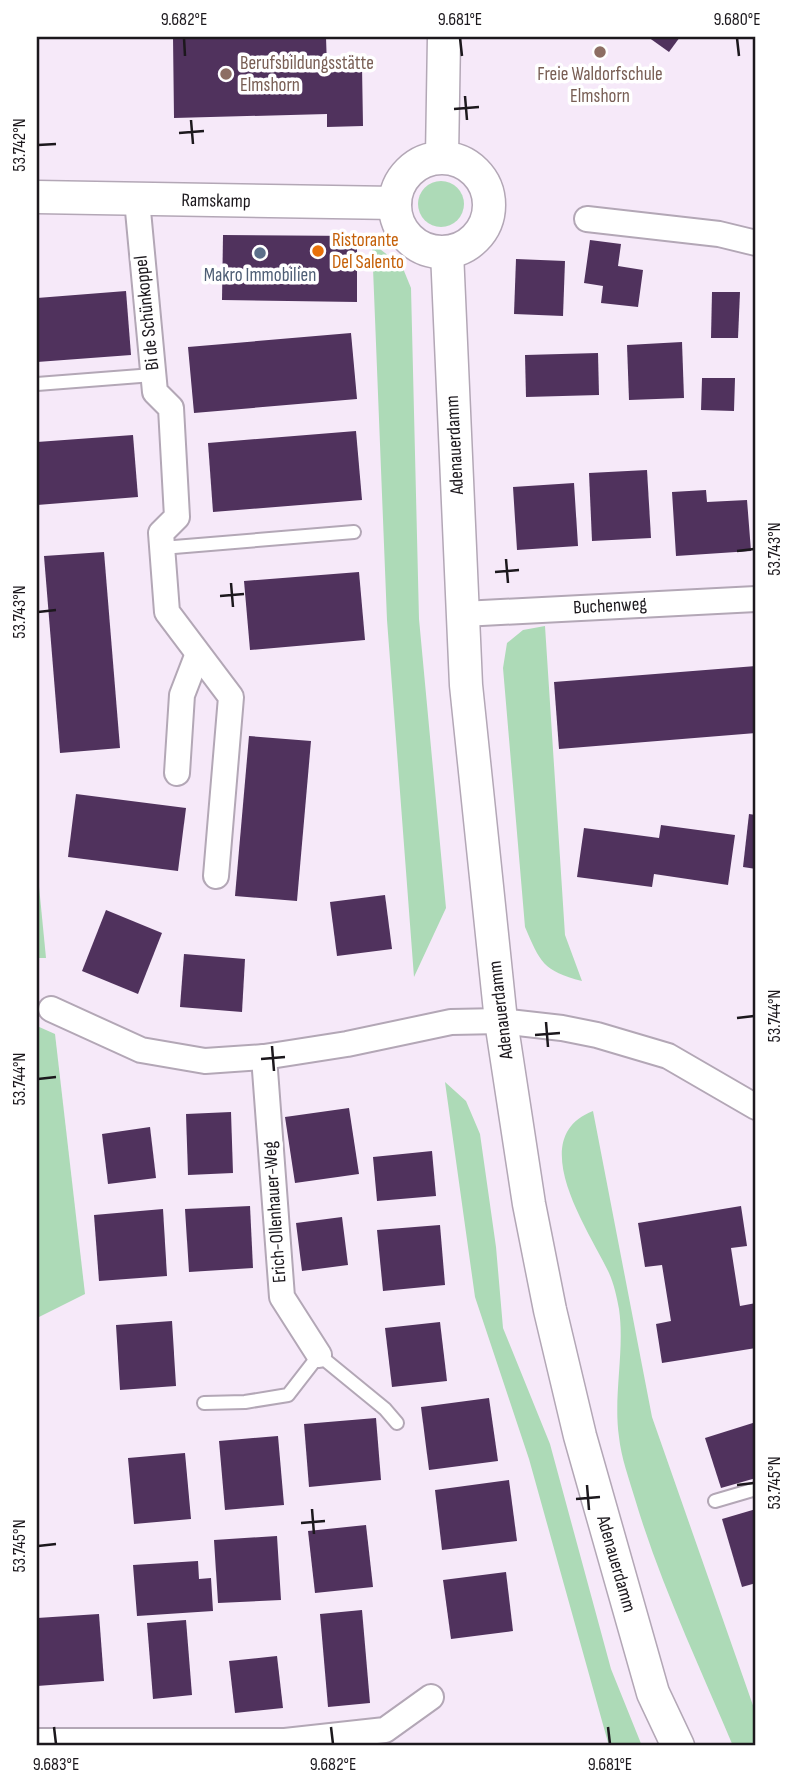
<svg xmlns="http://www.w3.org/2000/svg" width="793" height="1783" viewBox="0 0 793 1783" font-family="'Sofia Sans Condensed',sans-serif">
<style>
.green{fill:#addab7}
.building{fill:#50325d}
.lines{fill:none;stroke-linecap:round;stroke-linejoin:round}
.service-casing{stroke:#b3a7b6;stroke-width:16}
.minor-casing{stroke:#b3a7b6;stroke-width:28}
.tertiary-casing{stroke:#b3a7b6;stroke-width:35}
.service{stroke:#fff;stroke-width:12}
.minor{stroke:#fff;stroke-width:24}
.tertiary{stroke:#fff;stroke-width:32}
.ticks{fill:none;stroke:#1c181d;stroke-width:2.5}
.education-dot{fill:#8d6e63;stroke:#fff;stroke-width:2.5}
.food-dot{fill:#e8710a;stroke:#fff;stroke-width:2.5}
.service-dot{fill:#5c6f8a;stroke:#fff;stroke-width:2.5}
.labels{text-anchor:middle;dominant-baseline:central;stroke-width:7;stroke-linejoin:round;paint-order:stroke}
.education-label{font-size:19px;fill:#785e54;stroke:#fff;text-anchor:start}
.street-label{font-size:19px;fill:#1c181d;stroke:#fff}
.food-label{font-size:19px;fill:#c56008;stroke:#fff;text-anchor:start}
.service-label{font-size:19px;fill:#4e5e75;stroke:#fff}
.neatline{fill:none;stroke:#1c181d;stroke-width:2.5}
.ticks-label{font-size:18px;text-anchor:middle;fill:#1c181d}
</style>
<rect width="100%" height="100%" fill="#f6e9f9"/>
<g class="green">
<circle cx="441" cy="204" r="23"/>
<path d="M372 243 402 266 411 288 419 619 446 908 414 977 387 620Z"/>
<path d="M545 626 565 935 582 981C543 971 540 962 525 927L503 668 507 643 523 630Z"/>
<path d="M37 866 46 958H37Z"/>
<path d="M37 1026 55 1034 85 1294 37 1318Z"/>
<path d="M445 1082 466 1101 480 1134 496 1247 503 1328 550 1444 611 1669 642 1746H609L529 1459 475 1297Z"/>
<path d="M593 1111 652 1417 756 1714V1746H733C699 1665 660 1583 635 1499 629 1479 621 1457 619 1437 613 1395 625 1351 619 1309 617 1298 614 1284 609 1273 590 1232 523 1138 593 1111Z"/>
</g>
<g class="building">
<path d="M173 37H326L327 67 362 66 363 126 327 127V114L174 118Z"/>
<path d="M648 37H680L669 52Z"/>
<path d="M223 235 357 236V302L222 300Z"/>
<path d="M590 240 621 244 618 266 643 270 638 307 601 303 603 286 584 283Z"/>
<path d="M516 259 565 261 563 316 514 314Z"/>
<path d="M126 291 131 355 37 362V298Z"/>
<path d="M712 292H740L738 338H711Z"/>
<path d="M351 333 357 399 194 413 188 347Z"/>
<path d="M682 342 684 398 629 400 627 345Z"/>
<path d="M598 353 599 395 526 397 525 355Z"/>
<path d="M702 378H735L734 411 701 410Z"/>
<path d="M356 431 362 500 213 512 208 443Z"/>
<path d="M133 435 138 497 37 505V442Z"/>
<path d="M647 470 651 538 592 541 589 473Z"/>
<path d="M574 483 578 546 517 550 513 487Z"/>
<path d="M706 490 707 502 747 500 751 551 676 556 672 492Z"/>
<path d="M104 552 120 748 60 753 44 556Z"/>
<path d="M359 572 365 640 250 650 244 581Z"/>
<path d="M756 666V733L559 749 554 682Z"/>
<path d="M249 736 311 741 297 901 235 896Z"/>
<path d="M76 794 186 808 178 871 68 857Z"/>
<path d="M749 814 756 815V869L743 867Z"/>
<path d="M661 825 735 835 728 885 654 874 652 887 577 877 584 828 659 838Z"/>
<path d="M385 895 392 949 337 956 330 902Z"/>
<path d="M106 910 162 933 138 994 82 971Z"/>
<path d="M184 954 245 959 242 1012 180 1007Z"/>
<path d="M349 1108 359 1174 295 1183 285 1117Z"/>
<path d="M231 1112 233 1173 188 1175 186 1114Z"/>
<path d="M150 1127 156 1178 108 1184 102 1134Z"/>
<path d="M432 1151 436 1196 377 1201 373 1157Z"/>
<path d="M250 1206 253 1268 189 1272 185 1209Z"/>
<path d="M741 1206 747 1246 731 1248 740 1306 756 1303V1348L662 1363 656 1324 671 1321 662 1265 645 1267 638 1223Z"/>
<path d="M163 1209 167 1276 99 1281 94 1215Z"/>
<path d="M342 1217 348 1265 302 1271 296 1223Z"/>
<path d="M440 1225 445 1285 383 1291 377 1230Z"/>
<path d="M172 1321 176 1386 120 1390 116 1325Z"/>
<path d="M440 1322 447 1381 392 1387 385 1328Z"/>
<path d="M489 1398 498 1461 429 1470 421 1407Z"/>
<path d="M376 1418 381 1480 309 1487 304 1424Z"/>
<path d="M756 1422V1478L721 1488 705 1438Z"/>
<path d="M278 1436 284 1505 225 1510 219 1441Z"/>
<path d="M185 1453 191 1519 134 1524 128 1458Z"/>
<path d="M509 1480 517 1541 442 1550 435 1490Z"/>
<path d="M756 1509V1583L742 1587 722 1519Z"/>
<path d="M366 1525 373 1587 315 1593 308 1531Z"/>
<path d="M277 1536 281 1600 218 1603 214 1540Z"/>
<path d="M198 1561 199 1579 211 1578 213 1611 137 1616 133 1565Z"/>
<path d="M506 1572 513 1631 451 1639 443 1580Z"/>
<path d="M362 1610 370 1703 328 1707 320 1614Z"/>
<path d="M99 1614 104 1681 37 1686V1618Z"/>
<path d="M186 1620 192 1695 153 1699 147 1623Z"/>
<path d="M277 1656 283 1708 235 1713 229 1661Z"/>
</g>
<g class="lines">
<defs>
<g id="service">
<path d="M37 384 153 375"/>
<path d="M162 548 354 532"/>
<path d="M204 1403 245 1402 288 1395 319 1355 385 1409 397 1423"/>
<path d="M715 1501 756 1489"/>
</g>
<g id="minor">
<path d="M137 200 155 392 171 408 177 517 161 533 167 612 231 697 216 876"/>
<path d="M587 219 719 234 756 243"/>
<path d="M463 614 756 599"/>
<path d="M177 773 182 695 197 656"/>
<path d="M51 1009 141 1050 205 1061 264 1057 347 1044 451 1022 501 1021 562 1028 597 1035 668 1056 756 1107"/>
<path d="M264 1057 282 1297 319 1355"/>
<path d="M37 1741H285L385 1730 431 1697"/>
</g>
<g id="tertiary">
<path d="M442 157 444 37"/>
<circle cx="442" cy="205" r="47"/>
<path d="M37 197 395 203"/>
<path d="M447 252 466 685 501 1021 529 1204 550 1310 580 1436 653 1693 678 1746"/>
</g>
</defs>
<use href="#service" class="service-casing"/>
<use href="#minor" class="minor-casing"/>
<use href="#tertiary" class="tertiary-casing"/>
<use href="#service" class="service"/>
<use href="#minor" class="minor"/>
<use href="#tertiary" class="tertiary"/>
</g>
<path class="ticks" d="M184 38 185 56M460 38 462 56M737 38 739 56M465 96 467 120M454 109 479 107M191 120 193 144M179 133 204 131M38 145 56 144M737 551 754 549M506 559 508 583M495 572 519 570M231 583 233 607M220 596 244 594M38 612 56 610M737 1018 754 1016M546 1022 548 1047M535 1035 560 1033M272 1046 274 1071M261 1059 285 1057M38 1079 56 1077M587 1485 589 1510M737 1485 754 1483M576 1499 600 1497M312 1509 314 1534M301 1523 325 1521M38 1546 56 1544M54 1727 56 1744M331 1727 333 1744M608 1727 610 1744"/>
<g class="education-dot">
<circle cx="600" cy="52" r="7"/>
<circle cx="226" cy="74" r="7"/>
</g>
<circle class="food-dot" cx="318" cy="251" r="7"/>
<circle class="service-dot" cx="260" cy="253" r="7"/>
<g class="labels">
<g class="education-label">
<text x="240" y="63">Berufsbildungsstätte<tspan x="240" dy="22">Elmshorn</tspan></text>
<text x="600" y="74" text-anchor="middle">Freie Waldorfschule<tspan x="600" dy="22">Elmshorn</tspan></text>
</g>
<g class="street-label">
<text transform="translate(216 201) rotate(1)">Ramskamp</text>
<text transform="translate(147 313) rotate(-96)">Bi de Schünkoppel</text>
<text transform="translate(455 445) rotate(-93)">Adenauerdamm</text>
<text transform="translate(610 606) rotate(-3)">Buchenweg</text>
<text transform="translate(501 1010) rotate(-97)">Adenauerdamm</text>
<text transform="translate(275 1212) rotate(-94)">Erich-Ollenhauer-Weg</text>
<text transform="translate(616 1564) rotate(74)">Adenauerdamm</text>
</g>
<g class="food-label">
<text x="332" y="240">Ristorante<tspan x="332" dy="22">Del Salento</tspan></text>
</g>
<g class="service-label">
<text x="260" y="275">Makro Immobilien</text>
</g>
</g>
<rect width="793" height="1783" fill="none" stroke="#ffffff" stroke-width="77"/>
<rect x="38" y="38" width="716" height="1706" class="neatline"/>
<g class="ticks-label">
<text x="184" y="25">9.682°E</text>
<text x="460" y="25">9.681°E</text>
<text x="737" y="25">9.680°E</text>
<text transform="translate(19 145) rotate(-90)" y="6">53.742°N</text>
<text transform="translate(774 549) rotate(-90)" y="6">53.743°N</text>
<text transform="translate(19 612) rotate(-90)" y="6">53.743°N</text>
<text transform="translate(774 1016) rotate(-90)" y="6">53.744°N</text>
<text transform="translate(19 1079) rotate(-90)" y="6">53.744°N</text>
<text transform="translate(774 1483) rotate(-90)" y="6">53.745°N</text>
<text transform="translate(19 1546) rotate(-90)" y="6">53.745°N</text>
<text x="56" y="1770">9.683°E</text>
<text x="333" y="1770">9.682°E</text>
<text x="610" y="1770">9.681°E</text>
</g>
</svg>
